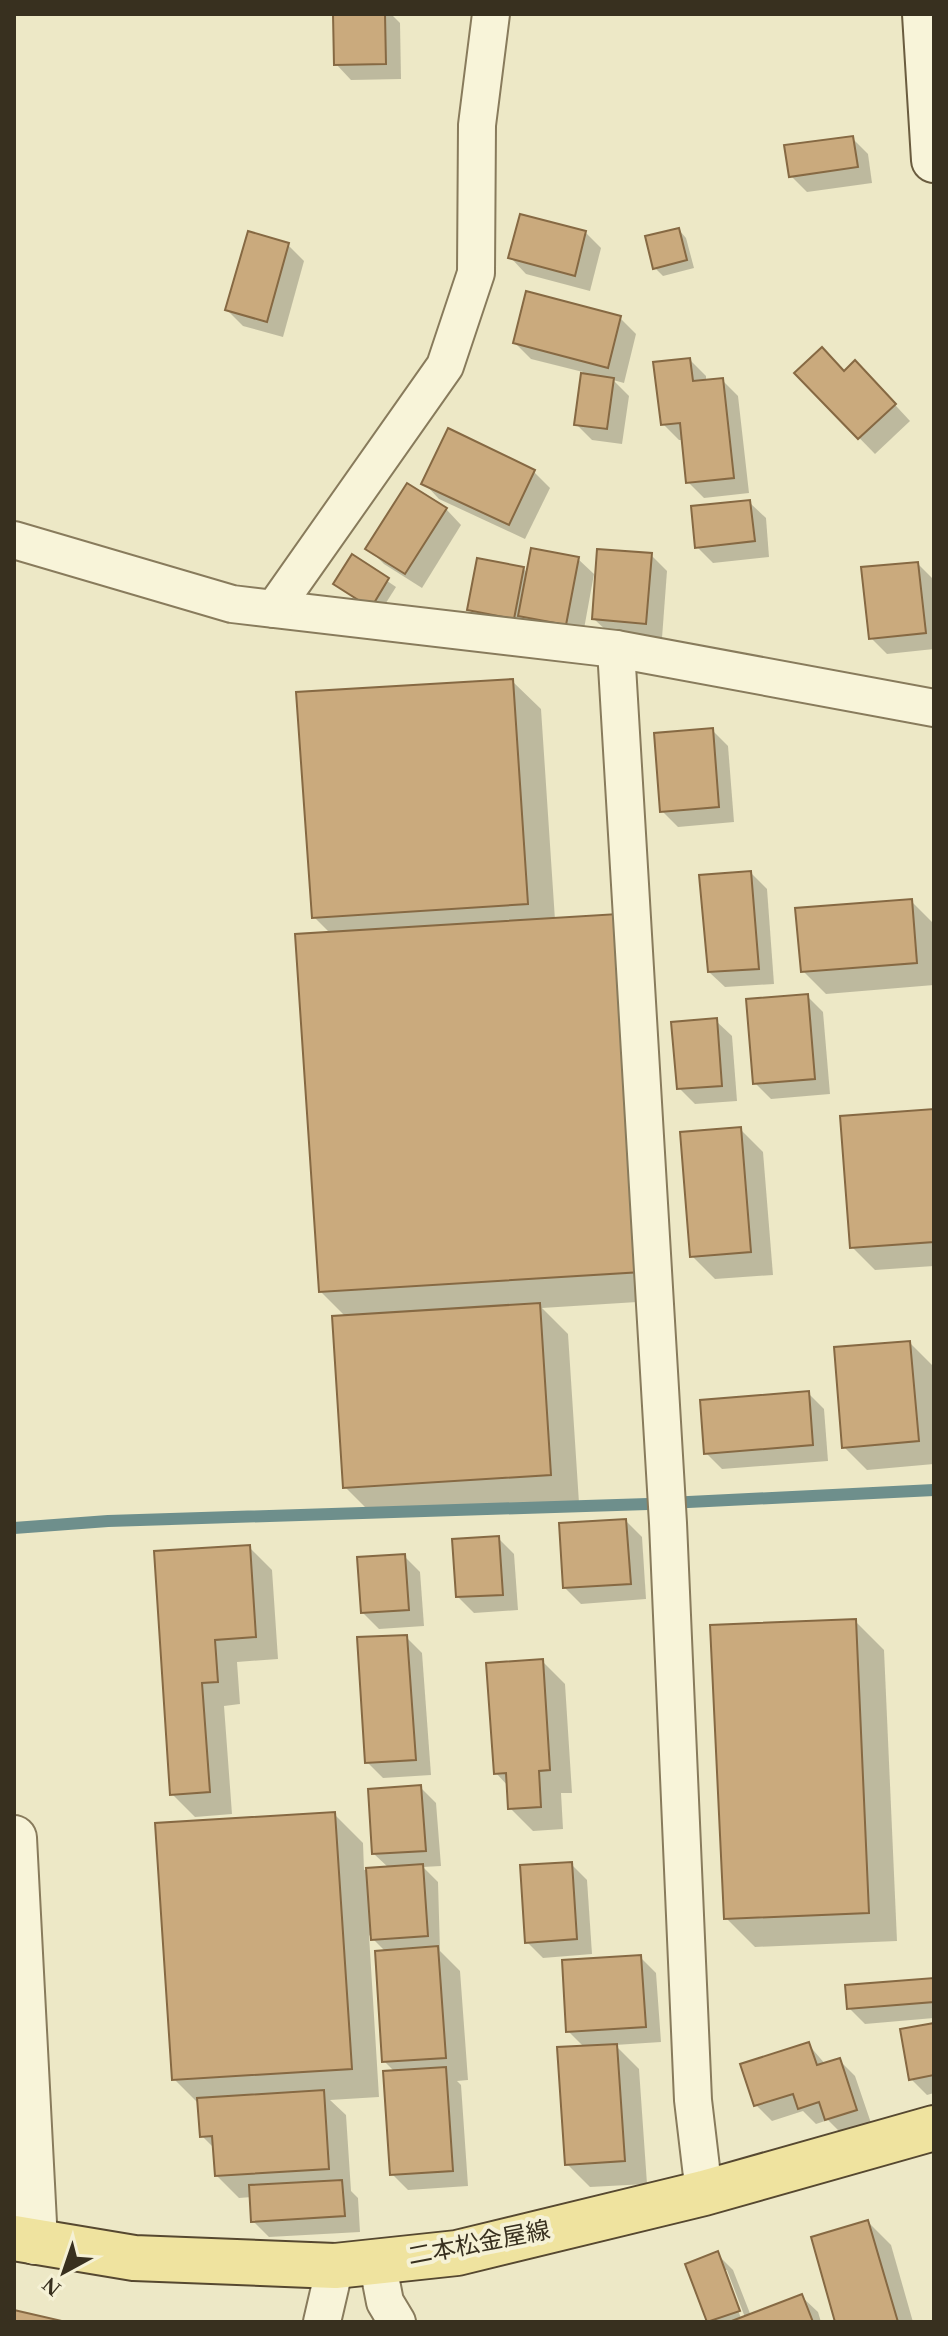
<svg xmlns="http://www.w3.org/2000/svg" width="948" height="2336" viewBox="0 0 948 2336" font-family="'Times New Roman','Noto Sans JP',serif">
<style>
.shadow{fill:#0003;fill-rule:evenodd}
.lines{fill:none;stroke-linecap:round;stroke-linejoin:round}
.stream{stroke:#6e8f8c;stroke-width:12}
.building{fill:#caaa7d;stroke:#866943;stroke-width:2}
.minor-casing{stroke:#887b5c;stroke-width:40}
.tertiary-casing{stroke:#887b5c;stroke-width:48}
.secondary-casing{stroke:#6a5c3f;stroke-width:48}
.primary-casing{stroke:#564830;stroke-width:48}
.minor{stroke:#f8f4d9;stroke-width:36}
.tertiary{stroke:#f8f4d9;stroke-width:44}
.secondary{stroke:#f8f4d9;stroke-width:44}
.primary{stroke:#efe39f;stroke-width:44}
.labels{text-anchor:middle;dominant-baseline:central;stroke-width:8;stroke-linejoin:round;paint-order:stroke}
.street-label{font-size:24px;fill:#38301f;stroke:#f5f1d5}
</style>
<rect width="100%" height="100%" fill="#ede8c6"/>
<g class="shadow">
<path d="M335 14H391L400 23 401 79 351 80 336 64Z"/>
<path d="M852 138 868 154 872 183 807 192 791 176Z"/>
<path d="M679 230 686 238 694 268 663 276 655 268Z"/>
<path d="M585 232 601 248 590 291 526 274 511 258Z"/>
<path d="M288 245 304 261 283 337 243 326 227 310Z"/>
<path d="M620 318 636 334 624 383 613 380 629 396 622 444 592 440 576 424 583 372 531 359 515 343Z"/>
<path d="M690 360 706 376V381L722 380 738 396 749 493 704 498 688 482 684 440H679L663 424Z"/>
<path d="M845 373 871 379 910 421 875 454 797 374Z"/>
<path d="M449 431 534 472 550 488 525 539 439 499 424 483Z"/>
<path d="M750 503 766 518 769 557 713 563 697 547Z"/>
<path d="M446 509 461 525 422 588 384 564 368 548Z"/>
<path d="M651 555 667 571 662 638 610 634 594 619Z"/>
<path d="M352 557 396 587 379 614 336 584Z"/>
<path d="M578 559 594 574 582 640 485 625 469 609 523 568 528 574Z"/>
<path d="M918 564 934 580V649L887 654 871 638Z"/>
<path d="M512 681 541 709 555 920 669 1300 542 1308 568 1334 579 1503 374 1516 345 1487 346 1317 321 1292 331 934 314 917Z"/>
<path d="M712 730 728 746 734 822 678 827 662 811Z"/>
<path d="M751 873 767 889 774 984 725 987 709 972Z"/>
<path d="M911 901 934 924V985L826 994 803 971Z"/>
<path d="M807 996 823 1012 830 1094 771 1099 755 1083Z"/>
<path d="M716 1021 732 1036 737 1101 695 1104 679 1088Z"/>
<path d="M934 1111V1266L875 1270 852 1247Z"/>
<path d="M740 1129 763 1152 773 1275 715 1279 692 1256Z"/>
<path d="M910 1343 933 1366 934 1464 867 1470 844 1447Z"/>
<path d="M808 1393 824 1409 828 1461 722 1469 706 1453Z"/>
<path d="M626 1521 642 1537 646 1599 581 1604 565 1588Z"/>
<path d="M498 1538 514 1554 518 1610 474 1613 458 1597Z"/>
<path d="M249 1547 272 1570 278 1659 237 1662 240 1704 224 1706 232 1814 195 1817 172 1794 156 1553Z"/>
<path d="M404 1556 420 1572 424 1626 379 1629 363 1613Z"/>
<path d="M855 1621 884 1650 897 1941 755 1947 726 1918Z"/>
<path d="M406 1637 422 1653 431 1775 383 1778 367 1762Z"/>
<path d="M542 1661 565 1684 572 1793H561L563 1829 533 1831 510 1808 509 1787 496 1773Z"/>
<path d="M420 1787 436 1803 441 1866 423 1867 438 1882 440 1951 460 1971 468 2080 457 2081 461 2085 468 2186 408 2190 392 2174 395 2072 384 2061 386 1952 369 1935 379 2097 330 2100 346 2115 351 2191 358 2198 360 2232 269 2237 253 2221 252 2197 239 2198 216 2175 215 2149 202 2136 199 2104 174 2079 334 1814 363 1843 364 1870 389 1868 374 1854Z"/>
<path d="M571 1864 587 1880 592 1954 543 1958 527 1942Z"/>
<path d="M640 1957 656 1973 661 2042 615 2045 639 2069 647 2184 590 2187 567 2164 585 2048 568 2031Z"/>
<path d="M934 1980V2018L865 2024 849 2008Z"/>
<path d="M934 2025V2093L927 2095 911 2079Z"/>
<path d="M808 2044 826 2065 839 2060 855 2076 872 2126 843 2135 828 2120 816 2124 803 2111 772 2121 756 2105 743 2066Z"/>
<path d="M868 2222 891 2245 913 2322H837Z"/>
<path d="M717 2254 733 2270 751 2316 802 2297 818 2312 821 2322H709L688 2265ZM723 2270H727L746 2320 742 2321Z"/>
</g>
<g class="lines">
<path class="stream" d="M14 1528 108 1521 648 1504 934 1490"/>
</g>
<g class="building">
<path d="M333 14H385L386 64 334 65Z"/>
<path d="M853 136 858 167 789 177 784 145Z"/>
<path d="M520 214 586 231 575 276 508 258Z"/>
<path d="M679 228 687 260 653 269 645 236Z"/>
<path d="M248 231 289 243 267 322 225 310Z"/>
<path d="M526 291 621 316 608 368 513 343Z"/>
<path d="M822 347 844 371 855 360 896 404 858 439 794 373Z"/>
<path d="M690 358 693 381 723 378 734 478 686 483 680 423 661 425 653 362Z"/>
<path d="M581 373 614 378 607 429 574 425Z"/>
<path d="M448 428 535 470 509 525 421 484Z"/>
<path d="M407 483 447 508 405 574 365 549Z"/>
<path d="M750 500 755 541 695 548 691 506Z"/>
<path d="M531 548 579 557 566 625 518 616Z"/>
<path d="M597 549 652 553 646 624 592 619Z"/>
<path d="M352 554 389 578 371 608 333 584Z"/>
<path d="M477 558 524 567 514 619 467 610Z"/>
<path d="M918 562 926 633 869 639 861 567Z"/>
<path d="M513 679 528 904 312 918 296 692Z"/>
<path d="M713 728 719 807 660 812 654 733Z"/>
<path d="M751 871 759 969 708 972 699 875Z"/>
<path d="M912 899 917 963 801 972 795 908Z"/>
<path d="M618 914 642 1272 319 1292 295 934Z"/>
<path d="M808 994 815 1079 753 1084 746 999Z"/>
<path d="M717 1018 722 1086 677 1089 671 1022Z"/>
<path d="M934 1109V1242L850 1248 840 1116Z"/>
<path d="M741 1127 751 1252 690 1257 680 1132Z"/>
<path d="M540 1303 551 1475 343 1488 332 1316Z"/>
<path d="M910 1341 919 1441 842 1448 834 1347Z"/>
<path d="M809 1391 813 1445 704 1454 700 1400Z"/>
<path d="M626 1519 631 1584 563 1588 559 1523Z"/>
<path d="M499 1536 503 1595 456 1597 452 1539Z"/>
<path d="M250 1545 256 1637 215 1640 218 1682 202 1683 210 1792 170 1795 154 1551Z"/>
<path d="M405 1554 409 1610 361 1613 357 1557Z"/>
<path d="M856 1619 869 1913 724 1919 710 1625Z"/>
<path d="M407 1635 416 1760 365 1763 357 1637Z"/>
<path d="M543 1659 550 1770 539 1771 541 1807 508 1809 506 1773 494 1774 486 1663Z"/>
<path d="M421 1785 426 1851 372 1854 368 1789Z"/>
<path d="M335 1812 352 2069 172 2080 155 1823Z"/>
<path d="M572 1862 577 1939 525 1943 520 1865Z"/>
<path d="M423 1864 428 1936 371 1940 366 1868Z"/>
<path d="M438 1946 446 2058 382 2062 375 1951Z"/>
<path d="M641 1955 646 2027 566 2032 562 1960Z"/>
<path d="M934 1978V2002L847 2009 845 1985Z"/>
<path d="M934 2023V2075L909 2080 900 2029Z"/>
<path d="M809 2042 817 2065 840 2058 857 2110 825 2120 819 2102 798 2109 793 2094 754 2106 740 2064Z"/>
<path d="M617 2044 625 2161 565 2165 557 2047Z"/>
<path d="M446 2067 453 2171 390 2175 383 2071Z"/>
<path d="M324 2090 329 2169 215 2176 212 2136 200 2137 197 2098Z"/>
<path d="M342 2180 345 2216 251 2222 249 2185Z"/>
<path d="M868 2220 898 2322H835L811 2237Z"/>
<path d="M718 2251 740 2311 707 2322 685 2264Z"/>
<path d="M802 2294 813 2322H729Z"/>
<path d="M14 2310 62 2321V2322H14Z"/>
</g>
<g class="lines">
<defs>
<g id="minor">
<path d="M14 540 232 604 616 649 934 708"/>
<path d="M274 609 445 366 476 273 477 125 491 14"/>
<path d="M616 649 668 1523 693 2100 704 2193"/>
<path d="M377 2261 385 2302 397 2322"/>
<path d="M322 2322 335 2266"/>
</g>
<path id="tertiary" d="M14 1838 35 2242"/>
<path id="secondary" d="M925 14 934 160"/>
<path id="primary" d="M14 2238 134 2258 335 2266 457 2253 704 2193 934 2128"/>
</defs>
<use href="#minor" class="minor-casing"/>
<use href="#tertiary" class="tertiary-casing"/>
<use href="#secondary" class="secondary-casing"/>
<use href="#primary" class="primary-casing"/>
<use href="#minor" class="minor"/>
<use href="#tertiary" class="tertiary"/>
<use href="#secondary" class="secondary"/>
<use href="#primary" class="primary"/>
</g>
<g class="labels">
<g class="street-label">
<text transform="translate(479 2243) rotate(-11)">二本松金屋線</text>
</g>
</g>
<rect width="948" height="2336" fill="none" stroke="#38301f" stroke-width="32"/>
<g transform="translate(64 2272) rotate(220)" stroke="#f5f1d5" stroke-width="6" paint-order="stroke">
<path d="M0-6L14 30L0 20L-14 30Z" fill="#38301f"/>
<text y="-12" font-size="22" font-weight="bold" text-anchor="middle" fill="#38301f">N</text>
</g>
</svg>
